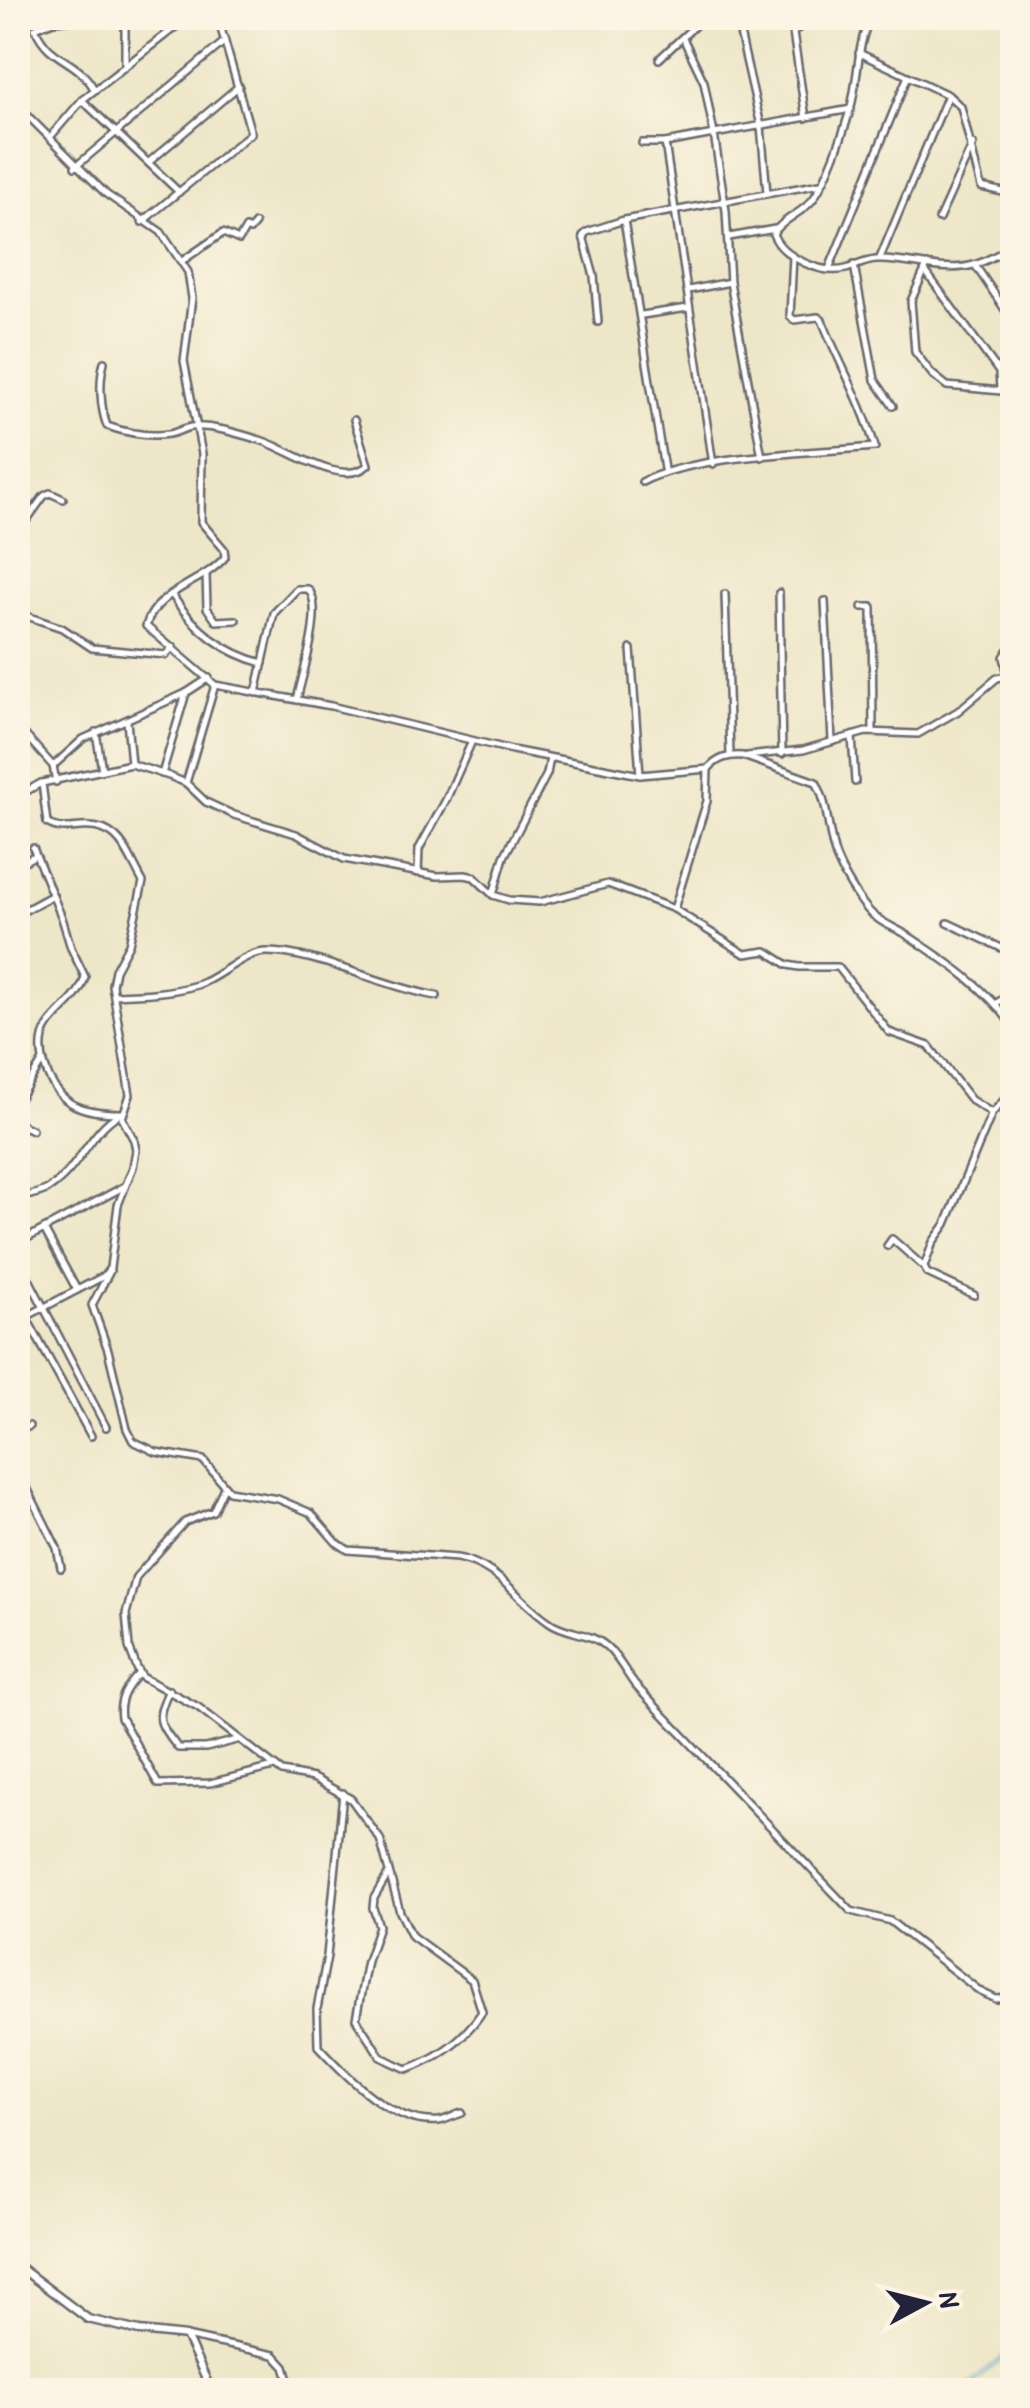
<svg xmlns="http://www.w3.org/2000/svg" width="1030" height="2408" viewBox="0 0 1030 2408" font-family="'Patrick Hand',sans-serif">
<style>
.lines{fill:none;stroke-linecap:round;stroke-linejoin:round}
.stream{stroke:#55a4cf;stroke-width:2.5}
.street-casing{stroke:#69676c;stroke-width:10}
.secondary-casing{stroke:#69676c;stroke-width:11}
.street{stroke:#fff;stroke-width:5}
.secondary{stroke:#fff;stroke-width:6}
</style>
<rect width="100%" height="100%" fill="#fcf5e5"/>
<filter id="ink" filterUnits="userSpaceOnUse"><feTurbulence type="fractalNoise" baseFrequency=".01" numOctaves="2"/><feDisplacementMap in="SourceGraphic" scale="20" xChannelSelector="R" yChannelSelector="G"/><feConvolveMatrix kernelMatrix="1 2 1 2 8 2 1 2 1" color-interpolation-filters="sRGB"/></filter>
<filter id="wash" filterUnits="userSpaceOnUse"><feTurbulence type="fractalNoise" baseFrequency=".0048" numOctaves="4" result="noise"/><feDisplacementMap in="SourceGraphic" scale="40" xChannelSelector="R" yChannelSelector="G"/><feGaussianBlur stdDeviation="2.25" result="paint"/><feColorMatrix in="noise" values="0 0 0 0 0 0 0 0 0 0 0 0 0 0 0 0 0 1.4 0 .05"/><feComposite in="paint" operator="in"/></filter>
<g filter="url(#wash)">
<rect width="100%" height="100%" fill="#eee6c8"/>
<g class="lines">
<path class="stream" d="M965 2390 1012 2349"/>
</g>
</g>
<g filter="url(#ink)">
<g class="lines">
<defs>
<g id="street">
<path d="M86 18 53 21 35 28C50 63 76 57 94 89"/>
<path d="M125 18V64"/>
<path d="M870 18C856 47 859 80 850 110 843 135 828 177 814 198 804 213 783 218 773 234 782 257 821 275 846 269 856 266 864 261 876 260 909 258 944 275 977 264 989 260 1001 252 1012 247"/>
<path d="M739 29 761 126 767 193"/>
<path d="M859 53 948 95 961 107 981 187 1012 194"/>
<path d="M659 59 703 18"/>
<path d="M82 100 179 192"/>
<path d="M18 106 106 194 161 232 188 272 192 298 184 361 202 454 201 522 224 549 225 557C204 583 156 590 146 626L215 685 331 706 512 750 640 775 708 769 707 801 674 909 608 884 540 902 509 900 493 895 474 877 465 875 437 876 344 859 296 834 234 815 206 802 186 783 169 776 131 764 42 783 47 823C58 830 67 828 80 827 120 823 126 852 143 882L129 944 115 970 112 985 130 1095 122 1118 134 1140 136 1150 133 1167 118 1205 110 1268 104 1276 18 1321"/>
<path d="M806 118 793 33 803 24 849 18"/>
<path d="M51 136 82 100 187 18"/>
<path d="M642 143H665L714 134 704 82 683 38"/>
<path d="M665 143 713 464"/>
<path d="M149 162 239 86"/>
<path d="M75 167 225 41"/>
<path d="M939 219 973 144"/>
<path d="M624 220 664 469"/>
<path d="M142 222 251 133 218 18"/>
<path d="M729 237 775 229"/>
<path d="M880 258 948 95"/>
<path d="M182 261 223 233 239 240 246 228 250 230 255 224"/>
<path d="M854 265 875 380 893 406"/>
<path d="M927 265 911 301 915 352 932 374 947 386 1012 392"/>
<path d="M975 265 1012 320"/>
<path d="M829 269 908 76"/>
<path d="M926 272 999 372 1000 389"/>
<path d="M689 290 730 282"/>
<path d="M642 315 688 308"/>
<path d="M598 322 594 276 583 236 587 232 624 220 820 184"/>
<path d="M104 362C99 381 100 407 107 426 127 433 147 437 169 434 176 433 184 428 191 427 212 425 240 434 260 440 288 448 342 489 368 465L354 420"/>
<path d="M762 457 730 282 726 211 714 134 851 109"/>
<path d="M642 482C696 454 811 453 875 447 863 404 839 363 822 320L818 317 794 320 790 316 793 256"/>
<path d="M18 532 44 496 50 493 63 499"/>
<path d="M206 574 207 608 216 621 236 620"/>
<path d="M779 593 782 754"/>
<path d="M725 594 730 755"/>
<path d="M172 595C194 629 224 653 263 663"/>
<path d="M825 601 832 741"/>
<path d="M862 607H872L873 732"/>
<path d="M18 613 62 628 92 648 166 655 173 647"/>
<path d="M631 649 640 775"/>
<path d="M1008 675 1004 657 1012 645"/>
<path d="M256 693 274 613 297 589H308C325 607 302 675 297 700"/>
<path d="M127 721 131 764"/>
<path d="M18 727 53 766 56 782"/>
<path d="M96 732 102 770"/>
<path d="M852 736 855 782"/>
<path d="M747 756 803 750 866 732 918 734 958 711 997 678 1012 675"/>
<path d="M53 766 83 739 186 693 209 678"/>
<path d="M708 769C718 758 728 755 743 756L816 782C829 805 827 832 836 857 843 874 856 896 868 910 878 922 894 927 907 935 946 961 985 986 1012 1025"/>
<path d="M162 774 186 693"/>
<path d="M186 783 215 685"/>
<path d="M18 796 41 783"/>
<path d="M33 848 62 918 71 948 85 977C79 999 61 1007 48 1026 33 1049 48 1087 69 1102 84 1112 105 1113 122 1113"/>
<path d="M18 865 32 857"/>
<path d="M418 873 419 849 446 800 472 741"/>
<path d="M493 895 504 857 547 774 550 758"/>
<path d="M674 909 745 954 766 951 788 965 799 967H838L889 1032 929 1046 971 1100 992 1113"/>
<path d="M18 914 53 895"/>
<path d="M948 923 1012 953"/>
<path d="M114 995C142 994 170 993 197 985 220 978 241 953 266 952 314 951 385 988 437 996"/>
<path d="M997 1003 1012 992"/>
<path d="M18 1020 21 1016"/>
<path d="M18 1100 42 1062"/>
<path d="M18 1123 32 1130"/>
<path d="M18 1199C27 1195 39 1194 48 1189 79 1170 89 1132 119 1114"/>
<path d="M44 1229 77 1290"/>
<path d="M18 1243 125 1186"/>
<path d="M887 1246 892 1239 924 1267"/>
<path d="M18 1258 106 1427"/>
<path d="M110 1271 92 1305 108 1350 127 1429 133 1441 156 1452 203 1460 229 1491 278 1499 311 1513 336 1542 348 1550 457 1558C499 1565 517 1601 551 1623 568 1634 591 1632 607 1647 618 1657 626 1673 635 1685L851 1911 890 1921 981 1992 996 1999 1012 1998"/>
<path d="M974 1295 927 1273 924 1267 933 1242 946 1224 992 1113 1007 1097 1012 1055"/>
<path d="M26 1317 91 1436"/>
<path d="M18 1432 29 1426"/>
<path d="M18 1470 57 1548 61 1568"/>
<path d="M224 1487 213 1511 185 1522 136 1577 126 1614 129 1647 137 1668 142 1677 198 1707 282 1772 313 1778 351 1799 380 1839 400 1912 412 1936 472 1980 482 2012C464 2039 438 2058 407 2069L381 2057 356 2019 367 1961 379 1926 373 1908 374 1898 389 1873"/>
<path d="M18 1565 21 1571"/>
<path d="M140 1673C127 1686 118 1699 121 1718L158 1784 210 1783 274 1767"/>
<path d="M169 1690C155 1720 158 1722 178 1748H206L237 1740"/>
<path d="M343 1793 327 1956 317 2009 318 2046C346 2076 393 2126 439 2121 446 2120 455 2115 462 2113"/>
<path d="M186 2336 274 2355 285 2367 292 2390"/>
</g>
<path id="secondary" d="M18 2266 88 2319 139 2331 186 2336 211 2390"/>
</defs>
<use href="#street" class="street-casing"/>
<use href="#secondary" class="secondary-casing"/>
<use href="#street" class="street"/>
<use href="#secondary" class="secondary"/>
</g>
</g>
<rect width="1030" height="2408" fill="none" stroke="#fcf5e5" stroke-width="60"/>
<g transform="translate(925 2303) rotate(83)" stroke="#fcf5e5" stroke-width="8" paint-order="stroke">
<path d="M0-8L18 38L0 25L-18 38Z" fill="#22223b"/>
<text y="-15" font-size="28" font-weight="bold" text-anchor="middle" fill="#22223b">N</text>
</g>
</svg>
